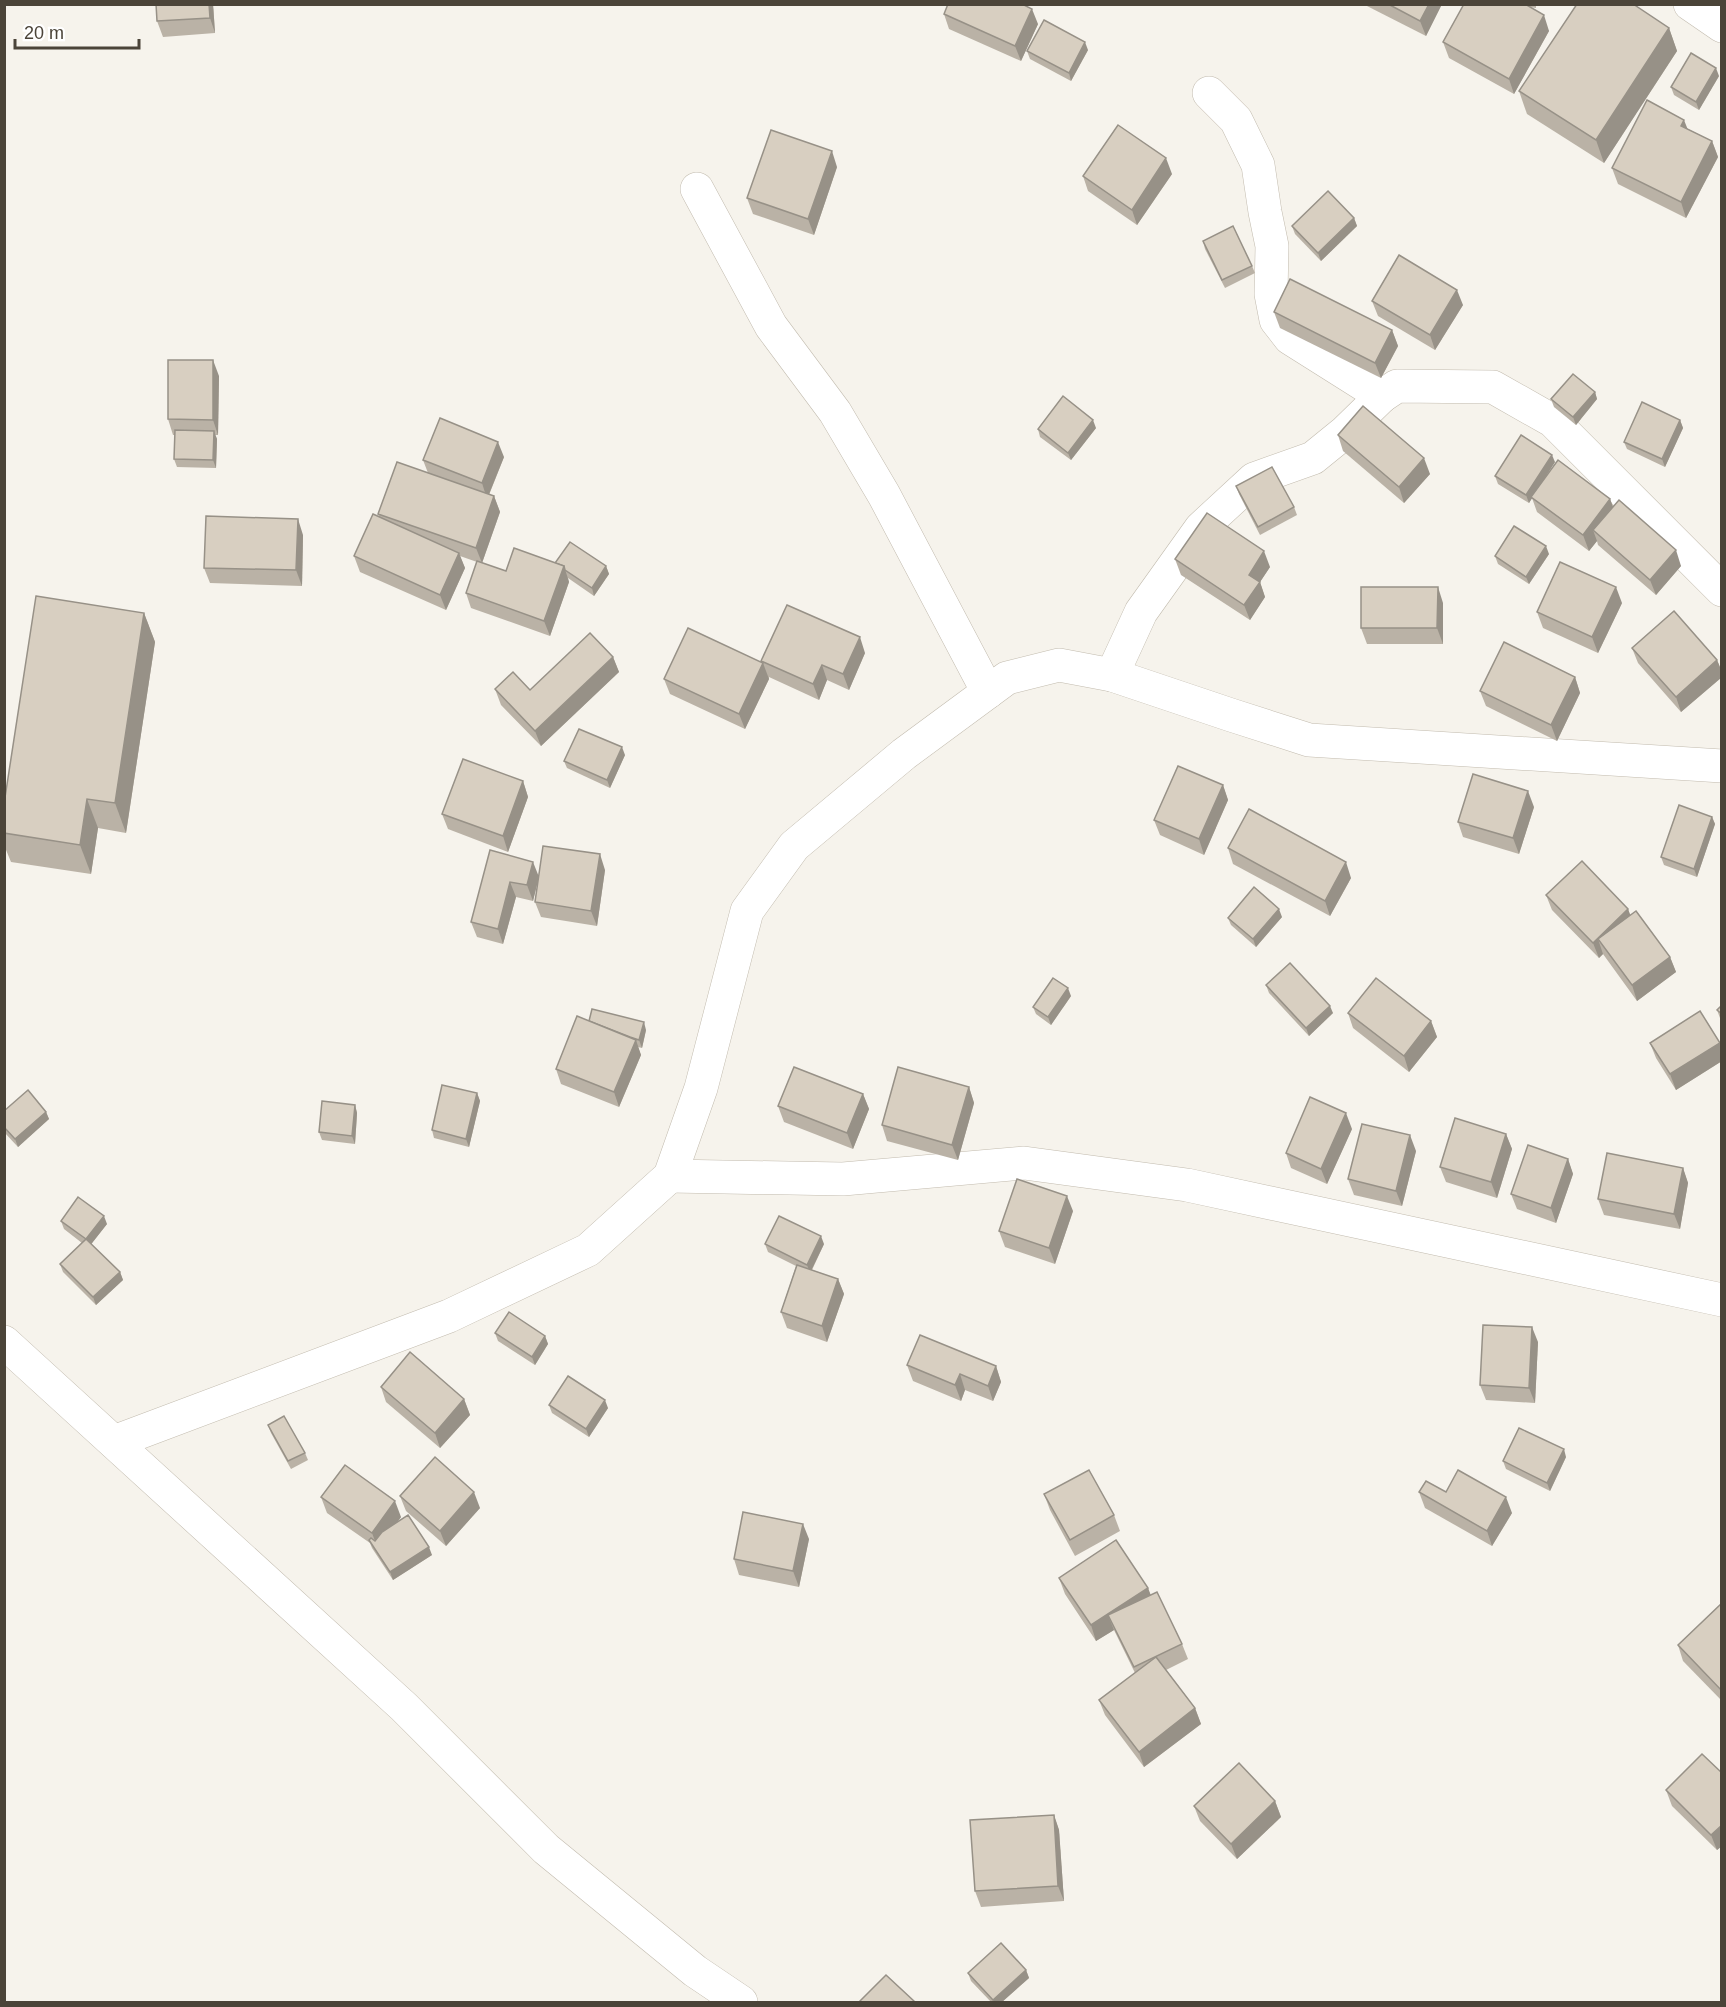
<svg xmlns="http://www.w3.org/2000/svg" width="1726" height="2007" viewBox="0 0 1726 2007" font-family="Arial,sans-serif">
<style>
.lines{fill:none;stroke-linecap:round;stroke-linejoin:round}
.minor-casing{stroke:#c2bbae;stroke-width:34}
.minor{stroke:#fff;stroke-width:33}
.wall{fill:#bab2a6}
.shaded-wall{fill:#979187}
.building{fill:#d8cfc1;stroke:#979187;stroke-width:1.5}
</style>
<rect width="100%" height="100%" fill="#f6f3ec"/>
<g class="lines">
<defs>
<g id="minor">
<path d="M1690 4 1722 26"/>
<path d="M1209 93 1236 120 1258 165 1265 212 1272 246 1271 294 1276 320 1290 338 1382 396"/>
<path d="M697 189 771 326 835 412 884 495 988 692"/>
<path d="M1112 675 1141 612 1201 528 1254 479 1313 458 1345 432 1382 396 1397 386 1493 387 1553 421 1722 590"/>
<path d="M670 1176 843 1179 1024 1163 1187 1185 1722 1300"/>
<path d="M4 1342 404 1707 546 1849 695 1971 741 2002"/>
<path d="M114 1442 449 1316 588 1250 670 1176 701 1088 747 911 794 846 904 754 1007 678 1059 665 1112 675 1231 715 1309 740 1722 766"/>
</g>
</defs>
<use href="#minor" class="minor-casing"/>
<use href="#minor" class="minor"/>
</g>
<g class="wall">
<path d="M156 4H213L215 33 163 37 157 21Z"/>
<path d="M1363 4H1442L1426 36Z"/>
<path d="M1464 4H1536V8L1530 7 1549 31 1514 94 1449 58 1443 42Z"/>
<path d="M944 14 1038 24 1021 61 949 29Z"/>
<path d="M1669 28 1677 51 1604 163 1527 114 1519 91Z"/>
<path d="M1088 50 1071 81 1030 59 1027 51Z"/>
<path d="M1719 76 1699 110 1674 95 1671 87Z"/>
<path d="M1688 129 1712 141 1718 157 1686 218 1618 184 1612 168Z"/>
<path d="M837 167 814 235 753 214 747 198Z"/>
<path d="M1172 174 1137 225 1088 191 1083 176Z"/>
<path d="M1354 218 1357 226 1321 261 1295 234 1292 226Z"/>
<path d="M1203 241 1252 266 1255 273 1225 288 1205 249Z"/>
<path d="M1372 301 1463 305 1435 350 1378 316Z"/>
<path d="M1274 312 1392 330 1398 346 1381 378 1280 328Z"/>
<path d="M219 376 218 435H215L217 439 216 468 177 467 174 459 175 435H173L168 419Z"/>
<path d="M1595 392 1597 399 1576 425 1554 407 1551 399Z"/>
<path d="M1680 420 1683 428 1665 467 1627 449 1624 442Z"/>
<path d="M1096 428 1071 460 1040 437 1038 429Z"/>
<path d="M1338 435 1430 474 1404 503 1343 451Z"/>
<path d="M504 457 489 495 494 496 500 512 482 563 506 571 555 563 606 566 609 574 594 596 568 578 569 582 550 636 471 608 466 593 477 562 460 556 465 568 446 610 360 572 354 556 379 517 378 514 428 473 423 460Z"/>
<path d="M1555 462 1542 482 1610 499 1613 506 1681 566 1656 595 1598 545 1597 541 1589 551 1537 512 1532 498 1529 503 1498 484 1495 476Z"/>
<path d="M1236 486 1294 507 1297 515 1260 535 1239 494Z"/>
<path d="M303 535 302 586 210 583 204 568Z"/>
<path d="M1549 554 1529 584 1498 564 1495 556Z"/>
<path d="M1175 559 1270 567 1260 582 1265 597 1250 620 1181 575Z"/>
<path d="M1443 603V644H1367L1361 628Z"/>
<path d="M1622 603 1598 653 1543 628 1537 612Z"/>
<path d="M144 613 155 642 126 833 98 828 91 874 11 862 4 845V804Z"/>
<path d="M1632 648 1717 660 1722 672V677L1681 712 1638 663Z"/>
<path d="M865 653 849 690 827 680 819 700 769 677V679L745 729 670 694 664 679 762 662Z"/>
<path d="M613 657 619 672 541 746 501 705 495 689 530 690Z"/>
<path d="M1575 677 1580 693 1557 741 1486 706 1480 691Z"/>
<path d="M625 755 610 788 567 768 564 761Z"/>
<path d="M523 781 528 797 508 852 448 829 442 814Z"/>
<path d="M1223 785 1228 800 1204 855 1160 835 1154 820Z"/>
<path d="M1534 807 1519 854 1463 837 1458 822Z"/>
<path d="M1712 817 1715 824 1697 877 1664 865 1661 857Z"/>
<path d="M1228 848 1351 878 1330 916 1233 864Z"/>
<path d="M490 850 539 877 605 870 597 926 541 917 535 902 538 879 533 901 516 897 503 944 477 937 471 922Z"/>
<path d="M1546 895 1628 909 1630 915 1670 957 1676 972 1637 1001 1603 954 1599 958 1552 910Z"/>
<path d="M1282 917 1256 947 1231 925 1228 918Z"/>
<path d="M1266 985 1333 1013 1309 1036 1269 993Z"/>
<path d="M1071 996 1051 1025 1036 1014 1033 1007Z"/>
<path d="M1722 1005V1019L1720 1018 1717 1010Z"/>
<path d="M1348 1013 1431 1021 1437 1037 1409 1072 1353 1028Z"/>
<path d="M646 1030 642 1048 638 1047 641 1055 619 1107 561 1084 556 1069Z"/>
<path d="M1650 1043H1720L1722 1047V1061L1676 1090 1656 1058Z"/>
<path d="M969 1087 974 1103 958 1160 887 1141 882 1125Z"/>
<path d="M477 1093 480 1101 469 1147 434 1138 432 1130Z"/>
<path d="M863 1094 869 1109 853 1149 784 1122 778 1106Z"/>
<path d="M355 1105 357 1113 355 1144 322 1140 319 1132Z"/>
<path d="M4 1111 46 1112 49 1119 18 1147 4 1132Z"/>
<path d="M1352 1129 1327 1184 1291 1168 1286 1153Z"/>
<path d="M1506 1134 1512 1149 1497 1198 1446 1182 1440 1167Z"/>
<path d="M1416 1151 1402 1206 1354 1195 1348 1179Z"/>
<path d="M1568 1159 1573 1174 1556 1223 1517 1209 1511 1194Z"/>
<path d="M1683 1168 1688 1183 1680 1229 1604 1215 1598 1199Z"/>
<path d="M1073 1211 1055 1264 1005 1247 999 1231Z"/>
<path d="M61 1221 107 1224 91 1244 120 1272 123 1280 96 1305 63 1272 60 1264 82 1243 64 1229Z"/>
<path d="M765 1244H824L812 1270 838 1279 844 1294 827 1342 787 1328 781 1312 796 1266 768 1252Z"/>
<path d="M495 1333 545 1336 548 1344 535 1365 498 1341Z"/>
<path d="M1538 1342 1535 1403 1486 1400 1480 1385Z"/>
<path d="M907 1365 996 1366 1001 1382 993 1401 965 1390 961 1401 913 1381Z"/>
<path d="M381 1387 464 1399 470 1415 440 1448 386 1402Z"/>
<path d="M549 1405 608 1408 589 1437 552 1413Z"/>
<path d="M268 1425 305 1453 308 1460 291 1469 271 1433Z"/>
<path d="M1566 1457 1550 1491 1506 1469 1503 1461Z"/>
<path d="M1419 1492H1446L1512 1513 1492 1546 1425 1508Z"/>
<path d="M1044 1494 1114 1515 1120 1531 1075 1556 1050 1510Z"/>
<path d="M400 1496 480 1508 446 1546 406 1511Z"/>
<path d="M321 1497 401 1517 398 1521 432 1555 393 1580 372 1548 370 1543 327 1513Z"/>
<path d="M809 1539 799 1587 739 1575 734 1559Z"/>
<path d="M1059 1578 1148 1588 1150 1595 1182 1644 1188 1659 1166 1670 1195 1708 1201 1724 1144 1767 1105 1715 1099 1700 1135 1673 1114 1630 1096 1641 1065 1594Z"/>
<path d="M1722 1603V1701L1683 1661 1678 1645Z"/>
<path d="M1722 1773V1846L1717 1850 1672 1806 1666 1790Z"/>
<path d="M1275 1801 1281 1817 1237 1859 1200 1821 1194 1806Z"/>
<path d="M1054 1815 1059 1830 1064 1901 981 1907 975 1891Z"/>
<path d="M1026 1970 1029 1978 1002 2002H991L971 1981 968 1973Z"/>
</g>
<g class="shaded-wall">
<path d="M209 4H213L215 33 210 18Z"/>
<path d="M1429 4H1442L1426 36 1420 21Z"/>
<path d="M1032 9 1038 24 1021 61 1015 46Z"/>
<path d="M1544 15 1549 31 1514 94 1509 79Z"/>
<path d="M1669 28 1677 51 1604 163 1596 140Z"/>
<path d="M1085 42 1088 50 1071 81 1069 73Z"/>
<path d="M1716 68 1719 76 1699 110 1696 102Z"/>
<path d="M1684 120 1690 135 1681 126Z"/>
<path d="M1712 141 1718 157 1686 218 1681 202Z"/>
<path d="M832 151 837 167 814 235 808 219Z"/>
<path d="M1166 158 1172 174 1137 225 1132 210Z"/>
<path d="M1354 218 1357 226 1321 261 1318 253Z"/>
<path d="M1457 290 1463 305 1435 350 1430 335Z"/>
<path d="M1392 330 1398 346 1381 378 1375 363Z"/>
<path d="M213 360 219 376 218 435 213 420Z"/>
<path d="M1595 392 1597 399 1576 425 1573 417Z"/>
<path d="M1093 420 1096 428 1071 460 1068 453Z"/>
<path d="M1680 420 1683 428 1665 467 1662 459Z"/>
<path d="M214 431 217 439 216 468 213 460Z"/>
<path d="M498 442 504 457 487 499 482 483Z"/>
<path d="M1552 455 1555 462 1529 503 1526 495Z"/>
<path d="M1424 458 1430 474 1404 503 1399 487Z"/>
<path d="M494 496 500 512 482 563 476 548Z"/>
<path d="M1610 499 1616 515 1593 530 1597 541 1589 551 1583 535Z"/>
<path d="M298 519 303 535 302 586 296 570Z"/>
<path d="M1546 546 1549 554 1529 584 1526 577Z"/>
<path d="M1676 550 1681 566 1656 595 1650 580Z"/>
<path d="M1264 551 1270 567 1260 582 1265 597 1250 620 1244 605 1249 575Z"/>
<path d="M459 553 465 568 446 610 440 595Z"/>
<path d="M564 566 569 582 550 636 544 621Z"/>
<path d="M606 566 609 574 594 596 592 588Z"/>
<path d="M1438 587 1443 603V644L1437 628Z"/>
<path d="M1616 587 1622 603 1598 653 1592 637Z"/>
<path d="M144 613 155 642 126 833 115 803Z"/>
<path d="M860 637 865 653 849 690 843 674Z"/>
<path d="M613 657 619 672 541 746 535 731Z"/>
<path d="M1717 660 1722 672V677L1681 712 1676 697Z"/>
<path d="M763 663 769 679 745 729 739 714Z"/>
<path d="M822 665 827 680 819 700 813 684Z"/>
<path d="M1575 677 1580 693 1557 741 1551 725Z"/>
<path d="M622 747 625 755 610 788 607 780Z"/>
<path d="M523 781 528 797 508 852 503 836Z"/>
<path d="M1223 785 1228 800 1204 855 1199 839Z"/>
<path d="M1528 791 1534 807 1519 854 1513 838Z"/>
<path d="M87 799 98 828 91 874 80 845Z"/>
<path d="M1712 817 1715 824 1697 877 1694 869Z"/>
<path d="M600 854 605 870 597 926 591 911Z"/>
<path d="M533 862 539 877 533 901 527 885Z"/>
<path d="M1346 862 1351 878 1330 916 1325 901Z"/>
<path d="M510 882 516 897 503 944 498 929Z"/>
<path d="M1279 909 1282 917 1256 947 1253 939Z"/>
<path d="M1628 909 1634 925 1598 939 1603 954 1599 958 1593 943Z"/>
<path d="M1670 957 1676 972 1637 1001 1632 985Z"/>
<path d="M1068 988 1071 996 1051 1025 1048 1017Z"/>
<path d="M1330 1006 1333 1013 1309 1036 1306 1028Z"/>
<path d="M1431 1021 1437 1037 1409 1072 1404 1056Z"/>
<path d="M644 1022 646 1030 642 1048 639 1040Z"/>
<path d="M636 1040 641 1055 619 1107 614 1092Z"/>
<path d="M1720 1043 1722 1047V1061L1676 1090 1670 1074Z"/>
<path d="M969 1087 974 1103 958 1160 952 1145Z"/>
<path d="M477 1093 480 1101 469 1147 466 1139Z"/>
<path d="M863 1094 869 1109 853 1149 847 1133Z"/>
<path d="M355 1105 357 1113 355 1144 352 1136Z"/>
<path d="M46 1112 49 1119 18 1147 15 1139Z"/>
<path d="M1346 1113 1352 1129 1327 1184 1321 1169Z"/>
<path d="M1506 1134 1512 1149 1497 1198 1491 1182Z"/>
<path d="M1410 1135 1416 1151 1402 1206 1396 1191Z"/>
<path d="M1568 1159 1573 1174 1556 1223 1551 1208Z"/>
<path d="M1683 1168 1688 1183 1680 1229 1674 1214Z"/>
<path d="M1067 1196 1073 1211 1055 1264 1049 1248Z"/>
<path d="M104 1216 107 1224 89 1247 86 1239Z"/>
<path d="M821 1236 824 1244 810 1273 807 1265Z"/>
<path d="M120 1272 123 1280 96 1305 93 1297Z"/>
<path d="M838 1279 844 1294 827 1342 822 1326Z"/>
<path d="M1532 1327 1538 1342 1535 1403 1529 1388Z"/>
<path d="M545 1336 548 1344 535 1365 532 1357Z"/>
<path d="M996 1366 1001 1382 993 1401 988 1386Z"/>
<path d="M960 1374 965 1390 961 1401 955 1385Z"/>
<path d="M464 1399 470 1415 440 1448 435 1433Z"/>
<path d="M605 1400 608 1408 589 1437 586 1429Z"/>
<path d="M1564 1449 1566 1457 1550 1491 1547 1483Z"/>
<path d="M474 1492 480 1508 446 1546 440 1531Z"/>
<path d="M1506 1497 1512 1513 1492 1546 1487 1531Z"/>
<path d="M395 1501 401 1517 378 1549 372 1533Z"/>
<path d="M803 1524 809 1539 799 1587 793 1571Z"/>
<path d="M429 1547 432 1555 393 1580 390 1572Z"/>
<path d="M1148 1588 1154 1603 1108 1615 1114 1630 1096 1641 1091 1625Z"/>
<path d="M1195 1708 1201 1724 1144 1767 1139 1752Z"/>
<path d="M1275 1801 1281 1817 1237 1859 1231 1844Z"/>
<path d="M1054 1815 1059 1830 1064 1901 1058 1886Z"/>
<path d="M1722 1825V1846L1717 1850 1711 1835Z"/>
<path d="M1026 1970 1029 1978 1002 2002H994L993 2000Z"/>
</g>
<g class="building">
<path d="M156 4H209L210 18 157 21Z"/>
<path d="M948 4H1022L1032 9 1015 46 944 14Z"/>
<path d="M1388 4H1429L1420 21Z"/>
<path d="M1464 4H1525L1544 15 1509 79 1443 42Z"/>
<path d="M1577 4H1633L1669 28 1596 140 1519 91Z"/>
<path d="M1044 20 1085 42 1069 73 1027 51Z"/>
<path d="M1691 53 1716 68 1696 102 1671 87Z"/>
<path d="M1647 100 1684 120 1681 126 1712 141 1681 202 1612 168Z"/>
<path d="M1118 125 1166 158 1132 210 1083 176Z"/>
<path d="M771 130 832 151 808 219 747 198Z"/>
<path d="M1328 191 1354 218 1318 253 1292 226Z"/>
<path d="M1233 226 1252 266 1222 280 1203 241Z"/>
<path d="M1399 255 1457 290 1430 335 1372 301Z"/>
<path d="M1290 279 1392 330 1375 363 1274 312Z"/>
<path d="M168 360H213V420L168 419Z"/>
<path d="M1573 374 1595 392 1573 417 1551 399Z"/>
<path d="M1063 396 1093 420 1068 453 1038 429Z"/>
<path d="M1642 402 1680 420 1662 459 1624 442Z"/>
<path d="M1363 406 1424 458 1399 487 1338 435Z"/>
<path d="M440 418 498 442 482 483 423 460Z"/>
<path d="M175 430 214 431 213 460 174 459Z"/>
<path d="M1521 435 1552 455 1526 495 1495 476Z"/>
<path d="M1558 460 1610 499 1583 535 1531 497Z"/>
<path d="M397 462 494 496 476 548 378 514Z"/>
<path d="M1272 467 1294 507 1258 527 1236 486Z"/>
<path d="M1619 500 1676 550 1650 580 1593 530Z"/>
<path d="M1207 513 1264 551 1249 575 1260 582 1244 605 1175 559Z"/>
<path d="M373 514 459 553 440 595 354 556Z"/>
<path d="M206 516 298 519 296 570 204 568Z"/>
<path d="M1514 526 1546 546 1526 577 1495 556Z"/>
<path d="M570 542 606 566 592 588 565 570 564 566 555 563Z"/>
<path d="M514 548 564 566 544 621 466 593 477 561 506 571Z"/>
<path d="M1560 562 1616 587 1592 637 1537 612Z"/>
<path d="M1361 587H1438L1437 628H1361Z"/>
<path d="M36 596 144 613 115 803 87 799 80 845 4 833V804Z"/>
<path d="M787 605 860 637 843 674 822 665 813 684 761 661Z"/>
<path d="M1674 611 1717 660 1676 697 1632 648Z"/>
<path d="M688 628 763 663 739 714 664 679Z"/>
<path d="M590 633 613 657 535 731 495 689 513 672 530 690Z"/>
<path d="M1504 642 1575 677 1551 725 1480 691Z"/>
<path d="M579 729 622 747 607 780 564 761Z"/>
<path d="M463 759 523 781 503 836 442 814Z"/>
<path d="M1178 766 1223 785 1199 839 1154 820Z"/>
<path d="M1473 774 1528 791 1513 838 1458 822Z"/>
<path d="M1679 805 1712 817 1694 869 1661 857Z"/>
<path d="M1249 809 1346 862 1325 901 1228 848Z"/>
<path d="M543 846 600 854 591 911 535 902Z"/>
<path d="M490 850 533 862 527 885 510 882 498 929 471 922Z"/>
<path d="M1582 861 1628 909 1593 943 1546 895Z"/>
<path d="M1254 887 1279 909 1253 939 1228 918Z"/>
<path d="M1636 911 1670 957 1632 985 1598 939Z"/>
<path d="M1290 963 1330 1006 1306 1028 1266 985Z"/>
<path d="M1053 978 1068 988 1048 1017 1033 1007Z"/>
<path d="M1376 978 1431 1021 1404 1056 1348 1013Z"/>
<path d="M1722 1005V1014L1717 1010Z"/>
<path d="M592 1009 644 1022 639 1040 630 1037 589 1021Z"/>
<path d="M1700 1011 1720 1043 1670 1074 1650 1043Z"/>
<path d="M577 1016 636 1040 614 1092 556 1069Z"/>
<path d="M794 1067 863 1094 847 1133 778 1106Z"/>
<path d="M898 1067 969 1087 952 1145 882 1125Z"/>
<path d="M442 1085 477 1093 466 1139 432 1130Z"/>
<path d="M28 1090 46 1112 15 1139 4 1127V1111Z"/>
<path d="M1310 1097 1346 1113 1321 1169 1286 1153Z"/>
<path d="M322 1101 355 1105 352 1136 319 1132Z"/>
<path d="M1455 1118 1506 1134 1491 1182 1440 1167Z"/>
<path d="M1362 1124 1410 1135 1396 1191 1348 1179Z"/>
<path d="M1528 1145 1568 1159 1551 1208 1511 1194Z"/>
<path d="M1607 1153 1683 1168 1674 1214 1598 1199Z"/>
<path d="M1017 1179 1067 1196 1049 1248 999 1231Z"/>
<path d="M78 1197 104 1216 86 1239 120 1272 93 1297 60 1264 86 1239 61 1221Z"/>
<path d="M779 1216 821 1236 807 1265 765 1244Z"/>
<path d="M797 1265 838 1279 822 1326 781 1312Z"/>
<path d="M509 1312 545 1336 532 1357 495 1333Z"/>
<path d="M1483 1325 1532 1327 1529 1388 1480 1385Z"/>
<path d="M920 1335 996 1366 988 1386 960 1374 955 1385 907 1365Z"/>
<path d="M410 1352 464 1399 435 1433 381 1387Z"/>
<path d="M568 1376 605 1400 586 1429 549 1405Z"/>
<path d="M284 1416 305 1453 288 1461 268 1425Z"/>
<path d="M1519 1428 1564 1449 1547 1483 1503 1461Z"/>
<path d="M435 1457 474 1492 440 1531 400 1496Z"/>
<path d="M345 1465 395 1501 372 1533 321 1497Z"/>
<path d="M1089 1470 1114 1515 1070 1540 1044 1494Z"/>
<path d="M1458 1470 1506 1497 1487 1531 1419 1492 1426 1481 1446 1492Z"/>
<path d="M743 1512 803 1524 793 1571 734 1559Z"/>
<path d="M408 1515 429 1547 390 1572 369 1540 371 1538 375 1541 382 1532Z"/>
<path d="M1116 1540 1148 1588 1091 1625 1059 1578Z"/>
<path d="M1157 1592 1182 1644 1134 1667 1108 1615Z"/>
<path d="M1722 1603V1691L1678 1645Z"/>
<path d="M1156 1657 1195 1708 1139 1752 1099 1700Z"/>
<path d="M1702 1754 1722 1773V1825L1711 1835 1666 1790Z"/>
<path d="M1239 1763 1275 1801 1231 1844 1194 1806Z"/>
<path d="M1054 1815 1058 1886 975 1891 970 1820Z"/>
<path d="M1001 1943 1026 1970 993 2000 968 1973Z"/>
<path d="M886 1975 915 2002H859Z"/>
</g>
<rect width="1726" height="2007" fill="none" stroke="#4b4439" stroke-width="12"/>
<path d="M15 39v9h124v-9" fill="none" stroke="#4b4439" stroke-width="3"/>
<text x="24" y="39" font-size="18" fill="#4b4439" stroke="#ffffff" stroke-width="4.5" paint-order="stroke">20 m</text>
</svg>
